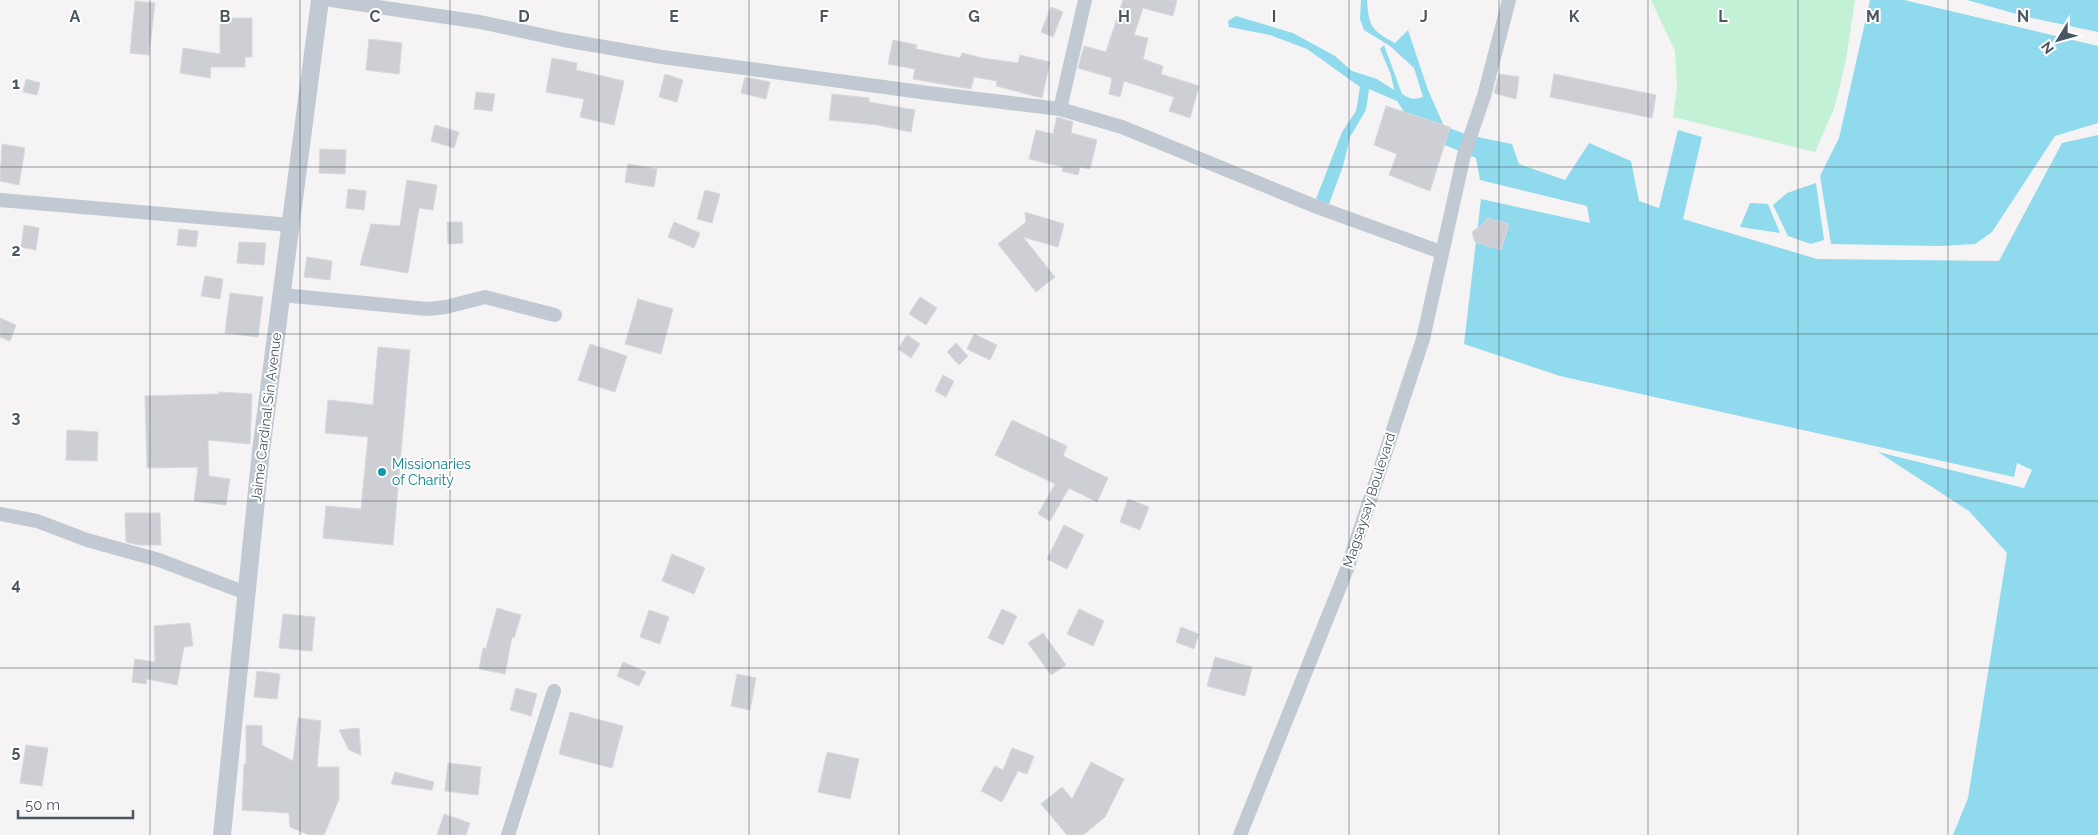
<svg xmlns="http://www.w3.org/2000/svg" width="2098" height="835" viewBox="0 0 2098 835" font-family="Raleway,sans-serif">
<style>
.green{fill:#c3f1d5}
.water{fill:#90daee}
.building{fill:#cdcfd5;stroke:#d7d9de}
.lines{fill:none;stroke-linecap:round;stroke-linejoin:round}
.minor{stroke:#c1cad2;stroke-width:14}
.tertiary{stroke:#c1cad2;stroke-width:18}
.grid{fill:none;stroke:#4a5661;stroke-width:1;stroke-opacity:0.55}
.culture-dot{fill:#0f9aa8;stroke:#fff;stroke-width:2}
.labels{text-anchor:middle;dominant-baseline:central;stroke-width:4;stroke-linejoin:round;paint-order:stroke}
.street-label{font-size:14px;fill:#4a5661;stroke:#fff}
.culture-label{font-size:14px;fill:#0d838f;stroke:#fff;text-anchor:start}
.grid-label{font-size:16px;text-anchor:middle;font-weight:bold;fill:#4a5661;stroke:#fff;stroke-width:4;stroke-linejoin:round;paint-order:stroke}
</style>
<rect width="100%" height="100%" fill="#f5f3f3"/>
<path class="green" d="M1651 0H1855L1846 60 1834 109 1815 152 1673 117 1677 89 1675 51Z"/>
<g class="water">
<path d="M1361 0H1367C1369 27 1371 30 1395 43L1408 30 1428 90 1444 126 1468 135 1512 144 1519 164 1565 180 1589 143 1631 161 1639 201 1659 208 1678 130 1702 137 1683 219 1817 259 1999 261 2062 143 2098 135V835H1953L1968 798 2007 553 1969 511 1878 452 2024 488 2032 470 2017 463 2014 477 1560 376 1464 344 1481 199 1590 223 1587 206 1480 180 1476 158 1418 134 1397 101 1369 89 1366 110 1350 137 1343 166 1329 204 1316 199 1342 132 1356 111 1360 87 1307 49 1270 35 1229 27 1228 21 1236 16 1293 33 1335 56 1352 71 1377 79 1394 90 1391 75 1380 49 1384 45 1402 94C1410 99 1414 100 1423 97L1414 68 1390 46 1364 30 1360 19Z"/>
<path d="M1870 0H1904L2098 46V123L2055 136 1992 232 1975 244 1939 246 1831 244 1820 176 1839 138Z"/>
<path d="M1967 0H2098V32L2027 17Z"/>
<path d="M1816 183 1824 240 1811 244 1788 236 1773 205 1787 193Z"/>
<path d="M1750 203 1768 204 1780 233 1740 227Z"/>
</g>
<g class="building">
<path d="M1123 0H1177L1173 16 1143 8 1134 35 1148 38 1143 59 1163 66 1161 74 1199 86 1190 118 1169 111 1174 97 1124 81 1120 97 1109 94 1112 78 1078 68 1084 46 1106 52Z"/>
<path d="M135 1 155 3 149 55 130 53Z"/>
<path d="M1051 7 1063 12 1053 37 1041 32Z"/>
<path d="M220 18H252V57H245V67H211L210 78 180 73 183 48 220 54Z"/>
<path d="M369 39 402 43 399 74 366 70Z"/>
<path d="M893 40 917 45 916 49 960 58 962 53 982 58 1018 63 1020 55 1050 62 1042 98 996 86 997 81 974 77 971 89 913 79 915 69 888 64Z"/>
<path d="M552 58 577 63 576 70 624 81 614 125 580 117 584 99 546 92Z"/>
<path d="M665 74 683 80 677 102 659 97Z"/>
<path d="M1499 74 1519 77 1516 99 1494 93Z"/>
<path d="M1554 74 1656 95 1652 118 1550 97Z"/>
<path d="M745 77 770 82 766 99 741 93Z"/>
<path d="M26 79 40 83 37 95 23 92Z"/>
<path d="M476 92 495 94 492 111 474 109Z"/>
<path d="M832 94 869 98V102L915 110 911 132 878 125 829 120Z"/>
<path d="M1386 106 1450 127 1430 191 1389 175 1397 154 1374 145Z"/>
<path d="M1057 117 1073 122 1071 133 1097 140 1090 169 1080 167 1078 175 1062 171 1063 167 1029 159 1036 130 1053 134Z"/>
<path d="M435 125 459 132 454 148 431 141Z"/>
<path d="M2 144 25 148 19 185 0 181Z"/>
<path d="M320 149 346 150 345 174 319 173Z"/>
<path d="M628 164 657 169 654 187 625 182Z"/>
<path d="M407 180 437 185 433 210 419 208 408 273 360 265 371 224 400 226Z"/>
<path d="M348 189 366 191 364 210 346 208Z"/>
<path d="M705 190 720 194 712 223 697 219Z"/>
<path d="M1025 212 1064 224 1058 247 1023 237 1055 277 1036 292 998 244 1026 222Z"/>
<path d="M1487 218 1509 224 1501 250 1475 242 1472 232 1485 222Z"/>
<path d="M447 222H462L463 243 448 244Z"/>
<path d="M674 222 700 233 694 248 668 237Z"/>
<path d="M24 225 39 228 36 250 21 247Z"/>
<path d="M179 229 198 231 196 247 177 245Z"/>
<path d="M239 242 266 243 264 265 237 263Z"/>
<path d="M307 257 332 261 330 280 304 277Z"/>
<path d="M205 276 223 279 220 299 201 296Z"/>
<path d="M230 293 263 297 258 337 225 333Z"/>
<path d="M920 297 937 308 926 325 909 314Z"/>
<path d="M638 299 673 309 661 354 625 344Z"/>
<path d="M0 318 16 325 10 341 0 337Z"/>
<path d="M974 334 997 345 990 360 967 349Z"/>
<path d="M907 335 920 344 911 358 898 349Z"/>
<path d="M956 343 968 356 959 365 947 352Z"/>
<path d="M590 344 627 356 615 392 578 380Z"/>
<path d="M378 347 410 350 393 545 323 538 326 506 361 509 368 437 325 433 328 400 373 405Z"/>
<path d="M943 375 954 381 946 397 935 391Z"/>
<path d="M219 392 252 394 250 444 208 440 209 476 230 479 226 505 194 501 198 467 147 468 145 396 218 394Z"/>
<path d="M1012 420 1067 446 1063 456 1108 478 1097 502 1069 488 1050 521 1038 514 1055 484 995 455Z"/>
<path d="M67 430 98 432 97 461 66 460Z"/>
<path d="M1128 499 1149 507 1140 530 1120 522Z"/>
<path d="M125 513H160L161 545H139L126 542Z"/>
<path d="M1064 525 1084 535 1067 569 1047 559Z"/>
<path d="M672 554 705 568 694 594 662 581Z"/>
<path d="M497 608 521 615 514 638 512 637 505 674 479 669 483 648H486Z"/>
<path d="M1002 609 1017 616 1003 645 988 638Z"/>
<path d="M1079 609 1104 621 1093 646 1067 634Z"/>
<path d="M649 610 669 617 660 644 640 637Z"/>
<path d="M283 614 315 617 312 651 279 648Z"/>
<path d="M190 623 193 646 184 647 177 685 147 679 146 684 132 682 135 659 155 662 154 626Z"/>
<path d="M1181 627 1199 634 1194 649 1176 642Z"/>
<path d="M1043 633 1066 665 1051 675 1028 643Z"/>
<path d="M1215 657 1252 667 1245 696 1207 686Z"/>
<path d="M623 662 646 672 639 686 617 676Z"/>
<path d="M257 671 280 674 277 699 254 697Z"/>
<path d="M737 674 756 678 750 710 731 706Z"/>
<path d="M516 688 537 694 531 716 510 710Z"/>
<path d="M570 712 623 726 612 768 559 754Z"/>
<path d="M298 718 321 721 317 767H339V799L324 835H309L290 827 289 813 242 810 244 764H246V725L262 726V745L293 761Z"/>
<path d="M359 728 361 755 349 750 339 730Z"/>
<path d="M26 745 48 748 42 786 20 783Z"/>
<path d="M1012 748 1034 756 1027 774 1018 771 1002 802 981 791 995 766 1003 770Z"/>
<path d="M827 752 859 759 850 799 818 792Z"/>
<path d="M1091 762 1124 779 1105 817 1083 835H1067L1041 804 1062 787 1072 799Z"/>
<path d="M448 763 481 767 478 795 445 791Z"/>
<path d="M395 772 434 782 432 790 391 784Z"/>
<path d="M444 814 470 823 466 835H437Z"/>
</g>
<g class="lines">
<g class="minor">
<path d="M331 0 480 22 564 40 662 57 928 93 1060 109 1122 127 1317 207 1441 252"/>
<path d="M1060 109 1085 0"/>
<path d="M0 200 290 225"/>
<path d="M282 295 427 309 446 307 485 297 555 315"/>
<path d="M0 514 37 521 87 540 159 560 246 593"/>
<path d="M508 835 554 691"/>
<path d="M1240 835 1347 569 1423 339 1464 155 1484 96 1509 0"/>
</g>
<path class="tertiary" d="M222 835 261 451 320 0"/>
</g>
<path class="grid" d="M150 0V835M300 0V835M450 0V835M599 0V835M749 0V835M899 0V835M1049 0V835M1199 0V835M1349 0V835M1499 0V835M1648 0V835M1798 0V835M1948 0V835M0 167H2098M0 334H2098M0 501H2098M0 668H2098"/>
<circle class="culture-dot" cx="382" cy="472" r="5"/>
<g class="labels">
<g class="street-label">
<text transform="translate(266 417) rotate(-83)">Jaime Cardinal Sin Avenue</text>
<text transform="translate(1369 500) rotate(-72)">Magsaysay Boulevard</text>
</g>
<g class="culture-label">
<text x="392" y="464">Missionaries<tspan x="392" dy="16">of Charity</tspan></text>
</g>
</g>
<g class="grid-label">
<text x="75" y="22">A</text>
<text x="225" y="22">B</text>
<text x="375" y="22">C</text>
<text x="524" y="22">D</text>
<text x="674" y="22">E</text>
<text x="824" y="22">F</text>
<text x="974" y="22">G</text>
<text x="1124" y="22">H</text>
<text x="1274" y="22">I</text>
<text x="1424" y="22">J</text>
<text x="1574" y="22">K</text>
<text x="1723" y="22">L</text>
<text x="1873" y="22">M</text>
<text x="2023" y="22">N</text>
<text x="16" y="89">1</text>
<text x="16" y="256">2</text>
<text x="16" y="423">3</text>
<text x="16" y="590">4</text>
<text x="16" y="757">5</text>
</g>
<g transform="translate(2058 40) rotate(233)" stroke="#ffffff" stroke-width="4" paint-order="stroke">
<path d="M0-4L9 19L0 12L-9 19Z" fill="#4a5661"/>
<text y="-8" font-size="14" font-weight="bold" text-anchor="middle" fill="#4a5661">N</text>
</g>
<path d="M18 810v8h115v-8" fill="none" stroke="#4a5661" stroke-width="2.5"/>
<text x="25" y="810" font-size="15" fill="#4a5661" stroke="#ffffff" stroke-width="4" paint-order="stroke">50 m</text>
</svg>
